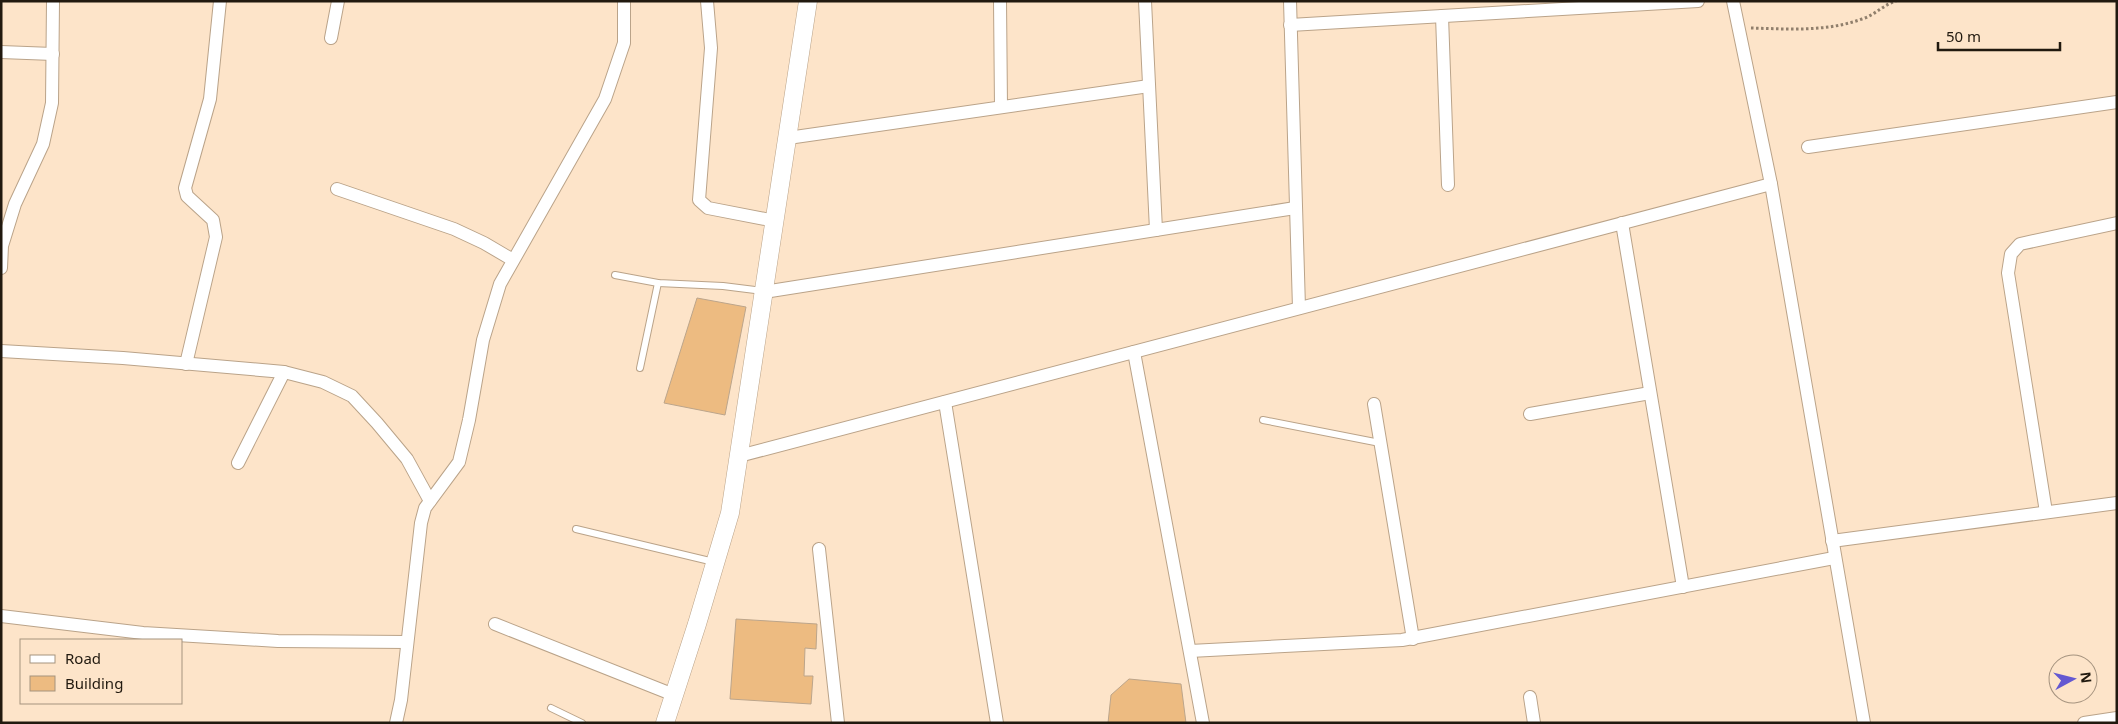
<svg xmlns="http://www.w3.org/2000/svg" width="2118" height="724" viewBox="0 0 2118 724" font-family="'Noto Sans',sans-serif">
<style>
.building{fill:#edbb81;stroke:#bca58b}
.lines{fill:none;stroke-linecap:round;stroke-linejoin:round}
.lane-casing{stroke:#baa389;stroke-width:8}
.street-casing{stroke:#baa389;stroke-width:14}
.secondary-casing{stroke:#baa389;stroke-width:19}
.path{stroke:#907f6c;stroke-width:3;stroke-dasharray:2.5 2.5;stroke-linecap:butt}
.lane{stroke:#fff;stroke-width:6}
.street{stroke:#fff;stroke-width:12}
.secondary{stroke:#fff;stroke-width:18}
</style>
<rect width="100%" height="100%" fill="#fde4c9"/>
<g class="building">
<path d="M697 298 746 307 725 415 664 403Z"/>
<path d="M736 619 817 624 816 649 805 648 804 676H813L811 704 730 699Z"/>
<path d="M1129 679 1181 684 1186 723H1108L1111 695Z"/>
</g>
<g class="lines">
<defs>
<g id="lane">
<path d="M615 275 658 283 723 286 763 291"/>
<path d="M640 368 658 283"/>
<path d="M1263 420 1380 443"/>
<path d="M576 529 714 562"/>
<path d="M551 708 582 723"/>
</g>
<g id="street">
<path d="M707 1 711 48 699 200 708 208 775 221"/>
<path d="M1000 1 1001 107"/>
<path d="M1145 1 1156 230"/>
<path d="M1290 1 1299 308"/>
<path d="M1733 1 1771 184 1864 723"/>
<path d="M1442 16 1448 185"/>
<path d="M1290 25 1698 1"/>
<path d="M331 38 338 1"/>
<path d="M1 52 53 54"/>
<path d="M788 138 1149 86"/>
<path d="M1808 147 2117 102"/>
<path d="M337 189 454 229 484 243 513 260"/>
<path d="M1622 223 1683 587"/>
<path d="M1 268 2 246 15 204 43 144 52 103 53 1"/>
<path d="M764 292 1295 208"/>
<path d="M1 351 123 358 284 372 323 382 352 396 377 423 407 459 430 501"/>
<path d="M1134 352 1203 723"/>
<path d="M186 364 216 237 213 220 187 196 185 188 210 99 220 1"/>
<path d="M945 402 997 723"/>
<path d="M1374 404 1413 639"/>
<path d="M1530 414 1650 393"/>
<path d="M739 456 1771 184"/>
<path d="M238 463 284 372"/>
<path d="M2046 512 2008 273 2011 254 2020 244 2117 223"/>
<path d="M1832 541 2117 503"/>
<path d="M819 549 838 723"/>
<path d="M1 616 143 633 278 641 407 642"/>
<path d="M495 624 674 695"/>
<path d="M1190 651 1402 640 1834 558"/>
<path d="M1530 697 1534 723"/>
<path d="M396 723 401 700 421 523 425 508 459 462 469 420 483 340 500 284 605 99 624 43V1"/>
<path d="M2084 723 2117 718"/>
</g>
<path id="secondary" d="M665 723 697 624 730 513 808 1"/>
</defs>
<use href="#lane" class="lane-casing"/>
<use href="#street" class="street-casing"/>
<use href="#secondary" class="secondary-casing"/>
<path class="path" d="M1751 28C1789 29 1826 32 1862 19 1875 15 1883 5 1896 1"/>
<use href="#lane" class="lane"/>
<use href="#street" class="street"/>
<use href="#secondary" class="secondary"/>
</g>
<rect width="2118" height="724" fill="none" stroke="#21190f" stroke-width="5"/>
<rect x="20" y="639" width="162" height="65" fill="#fde4c9" stroke="#a5937f"/>
<rect x="30" y="655" width="25" height="8" fill="#ffffff" stroke="#a5937f"/>
<text x="65" y="664" font-size="15" fill="#21190f">Road</text>
<rect x="30" y="676" width="25" height="15" fill="#edbb81" stroke="#a5937f"/>
<text x="65" y="689" font-size="15" fill="#21190f">Building</text>
<g transform="translate(2073 679) rotate(83)"><circle r="24" fill="#fde4c9" stroke="#a5937f"/>
<path d="M0-4L9 19L0 12L-9 19Z" fill="#6458d1"/>
<text y="-8" font-size="14" font-weight="bold" text-anchor="middle" fill="#21190f">N</text>
</g>
<path d="M1938 42v8h122v-8" fill="none" stroke="#21190f" stroke-width="2.5"/>
<text x="1946" y="42" font-size="15" fill="#21190f" stroke="#fde4c9" stroke-width="4" paint-order="stroke">50 m</text>
</svg>
